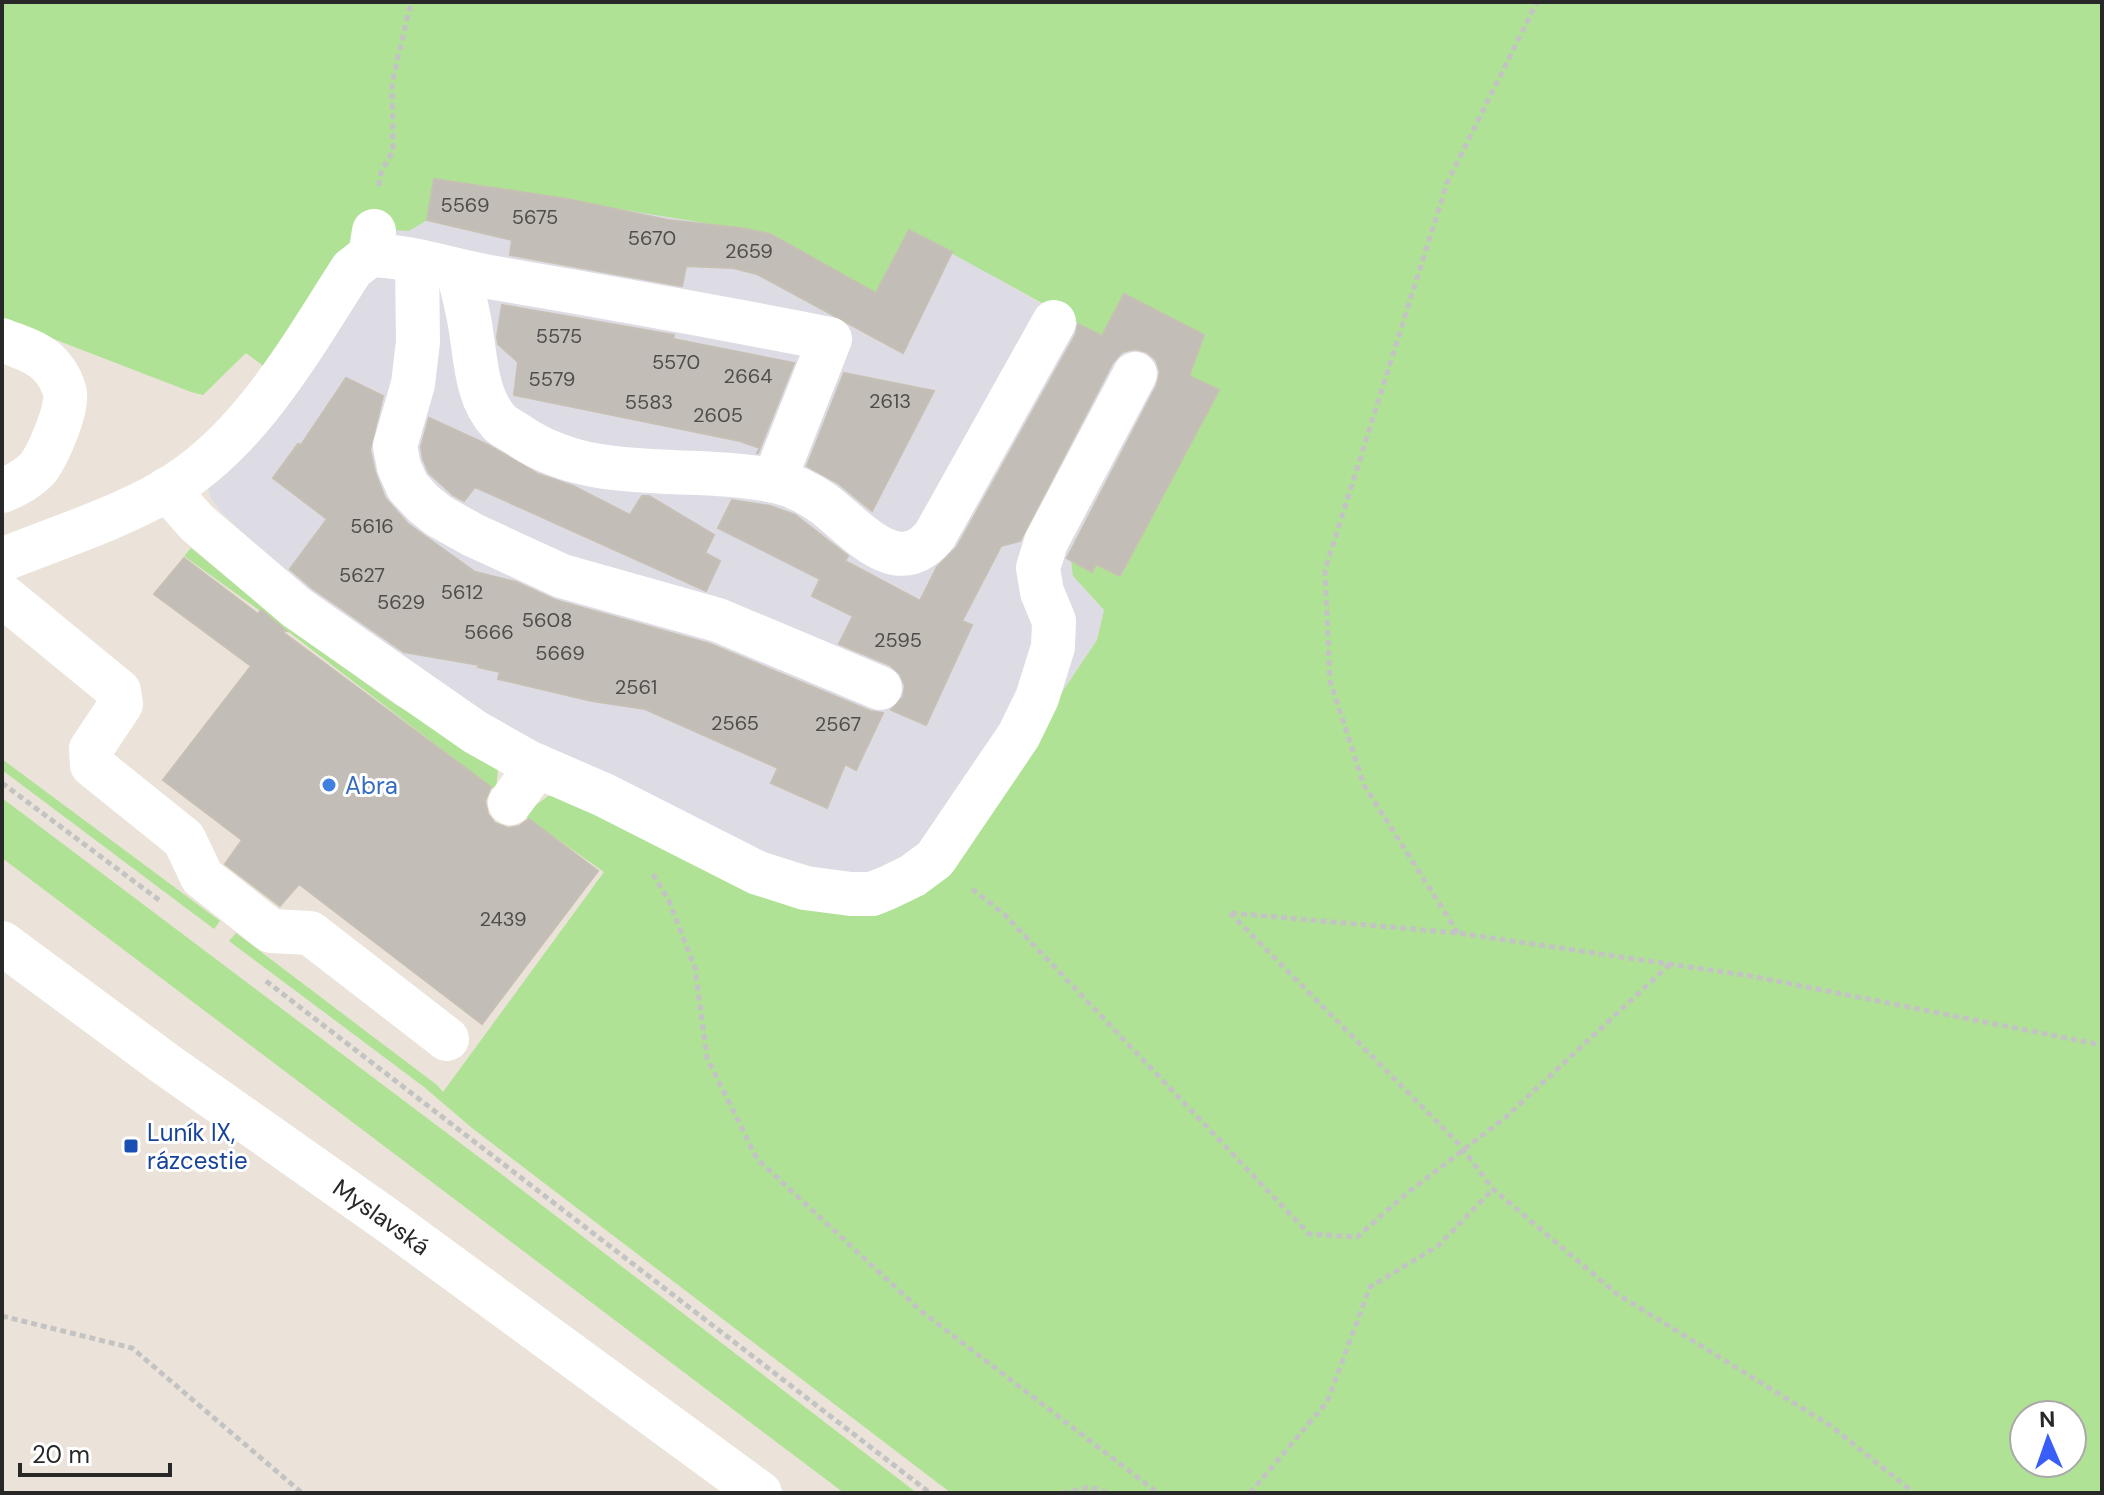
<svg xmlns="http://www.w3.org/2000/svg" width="2104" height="1495" viewBox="0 0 2104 1495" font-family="'DM Sans',sans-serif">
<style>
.industrial{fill:#dddbe3}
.green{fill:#b0e296;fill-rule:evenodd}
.building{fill:#c3bdb7;stroke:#c6bfb4;stroke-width:2}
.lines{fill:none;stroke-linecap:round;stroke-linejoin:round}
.path{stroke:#c3c3c3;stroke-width:5;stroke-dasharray:6 4;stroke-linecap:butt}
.minor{stroke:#fff;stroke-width:44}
.shop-dot{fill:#3f7fe0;stroke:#fff;stroke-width:3}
.transit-dot{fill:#1a4fb4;stroke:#fff;stroke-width:3}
.labels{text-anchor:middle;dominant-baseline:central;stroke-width:6;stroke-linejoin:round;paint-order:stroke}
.number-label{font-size:20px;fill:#4f4d4c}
.shop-label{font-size:24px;fill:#366cbe;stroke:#fff;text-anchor:start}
.transit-label{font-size:24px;fill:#164399;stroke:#fff;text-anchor:start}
.street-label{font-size:24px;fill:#282828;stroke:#fff}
</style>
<rect width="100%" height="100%" fill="#ebe3da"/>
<path class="industrial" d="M434 179 765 233 909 230 952 252 1069 320 1124 294 1205 335 1219 390 1120 576 1096 564 1073 576 1104 610 1097 640 942 871 880 869 861 874 814 867 765 852 482 719 318 604 221 512 211 499 206 481 374 231Z"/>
<g class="green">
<path d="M2 2H2102V1493H951L472 1128 424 1087 229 941 236 933 437 1085 443 1092 604 872 523 815 548 796 567 791 752 889 942 871 1097 640 1104 610 1073 576 1071 560 1096 564 1121 576 1218 390 1189 376 1204 335 1124 295 1102 336 909 230 877 293 765 233 435 179 427 220 409 231 393 230 266 368 246 353 203 395 191 392 2 319ZM2024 1415H2072V1463H2024Z"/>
<path d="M191 548 282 623 396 705 450 735 498 769 496 791 281 626 184 556Z"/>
<path d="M2 759 220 921 214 929 2 770Z"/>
<path d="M2 798 500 1173 917 1493H844L2 858Z"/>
</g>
<g class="building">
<path d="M434 179 567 199 668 220 740 228 770 234 876 293 909 230 952 252 903 353 757 274 733 268 686 266 682 286 510 255 512 240 427 220Z"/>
<path d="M1124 294 1204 335 1189 376 1219 390 1120 576 1096 564 1092 572 1067 558 1157 385 1160 372 1156 360 1147 352 1135 349 1122 352 1113 362 1020 541 1001 546 962 621 972 625 926 725 891 710 903 697 905 686 900 674 890 665 839 644 853 616 812 596 820 579 718 528 732 500 770 506 795 515 848 556 845 561 920 601 937 567 957 547 1076 334 1078 324 1102 336Z"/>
<path d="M502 305 674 335 673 339 794 363 758 453H757L760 448 740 441 514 395 518 362 498 344 497 337Z"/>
<path d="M844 373 934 391 872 511 838 483 807 466Z"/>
<path d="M346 378 383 396 370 450 375 472 385 498 408 524 475 572 516 582 555 600 710 644 870 711 883 713 856 770 845 764 827 808 771 783 778 768 645 709 592 701 498 679 500 672 478 667 479 665 404 652 312 588 290 569 327 519 273 478 298 444 301 445Z"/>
<path d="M429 418 488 445 538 474 573 486 630 515 642 496H649L714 535 705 553 720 561 706 591 475 487 464 501 453 495 429 473 423 459 421 447Z"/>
<path d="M184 558 258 614 261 610 286 631 280 630 491 787 485 801 488 814 495 823 508 828 519 826 529 819 598 871 482 1024 299 884 280 906 225 864 242 840 163 780 251 666 154 594Z"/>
</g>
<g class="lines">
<g class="path">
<path d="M379 186 381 172 393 151 392 83 411 2"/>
<path d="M2 783 159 900"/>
<path d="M653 874 669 901 695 968 707 1058 757 1159 921 1311 1158 1493"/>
<path d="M972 889 1004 914 1309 1234 1357 1237 1406 1194 1506 1117 1670 964"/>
<path d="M1230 913 1458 1143 1493 1189 1617 1294 1831 1426 1914 1493"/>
<path d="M1231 913 1458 933 1751 976 2102 1045"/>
<path d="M1458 933 1364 785 1330 681 1325 570 1447 183 1537 2"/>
<path d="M266 981 930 1493"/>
<path d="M2 1316 132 1348 302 1493"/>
<path d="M1063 1493 1090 1487 1108 1493"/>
<path d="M1250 1493 1327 1402 1370 1287 1438 1246 1493 1189"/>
</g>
<g class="minor">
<path d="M370 255C412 256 453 271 495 278 607 297 718 317 830 339L774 481"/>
<path d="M417 261 418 342 413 384 395 446 399 467 408 487 424 504 439 516 473 535 562 576 718 620 880 688"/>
<path d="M458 272C462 287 466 303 469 319 476 353 474 396 500 423 506 428 514 432 520 436 596 487 690 463 775 481 793 485 810 494 824 504 857 529 898 582 935 535L1054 322"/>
<path d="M2 340C19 347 39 352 51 366 57 373 63 383 65 393 68 409 48 455 38 468 28 479 16 485 2 491"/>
<path d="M167 489 197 523 297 608 475 732 528 762 604 795 758 873 805 888 851 894H872L887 888 912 876 935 859 1019 735 1037 698 1053 647 1054 621 1042 592 1038 568 1046 542 1135 374"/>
<path d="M2 560C56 538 114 520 165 491 250 442 300 349 352 269L370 255 374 231"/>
<path d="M2 595 119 691 121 704 91 749 92 765 184 839 202 877 271 931 310 933 447 1039"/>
<path d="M510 803 537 766"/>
<path id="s1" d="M2 943 167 1065 390 1222 760 1493"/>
</g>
</g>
<circle class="shop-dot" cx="329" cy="785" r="8"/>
<rect class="transit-dot" x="123" y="1138" width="16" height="16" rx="4"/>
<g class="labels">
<g class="number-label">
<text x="465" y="205">5569</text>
<text x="535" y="217">5675</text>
<text x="652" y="238">5670</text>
<text x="749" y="251">2659</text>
<text x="559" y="336">5575</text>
<text x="676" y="362">5570</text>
<text x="748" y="376">2664</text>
<text x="552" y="379">5579</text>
<text x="890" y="401">2613</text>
<text x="649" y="402">5583</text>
<text x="718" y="415">2605</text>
<text x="372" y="526">5616</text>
<text x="362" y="575">5627</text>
<text x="462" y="592">5612</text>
<text x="401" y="602">5629</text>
<text x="547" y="620">5608</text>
<text x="489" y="632">5666</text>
<text x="898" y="640">2595</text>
<text x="560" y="653">5669</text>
<text x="636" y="687">2561</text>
<text x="735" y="723">2565</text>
<text x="838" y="724">2567</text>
<text x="503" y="919">2439</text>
</g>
<g class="shop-label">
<text x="345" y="785">Abra</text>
</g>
<g class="transit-label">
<text x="147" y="1132">Luník IX,<tspan x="147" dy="28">rázcestie</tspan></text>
</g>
<g class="street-label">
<text stroke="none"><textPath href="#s1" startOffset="468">Myslavská</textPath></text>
</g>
</g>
<rect width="2104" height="1495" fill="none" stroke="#282828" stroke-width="8"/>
<g transform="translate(2048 1439) rotate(358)"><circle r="38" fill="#ffffff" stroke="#a9a9a9" stroke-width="2"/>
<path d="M0-6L14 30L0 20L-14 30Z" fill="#395ef8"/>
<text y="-12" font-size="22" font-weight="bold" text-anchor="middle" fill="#282828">N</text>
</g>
<path d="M20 1463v12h150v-12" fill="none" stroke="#282828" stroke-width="4"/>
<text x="32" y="1463" font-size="24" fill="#282828" stroke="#ffffff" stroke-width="6" paint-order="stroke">20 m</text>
</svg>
